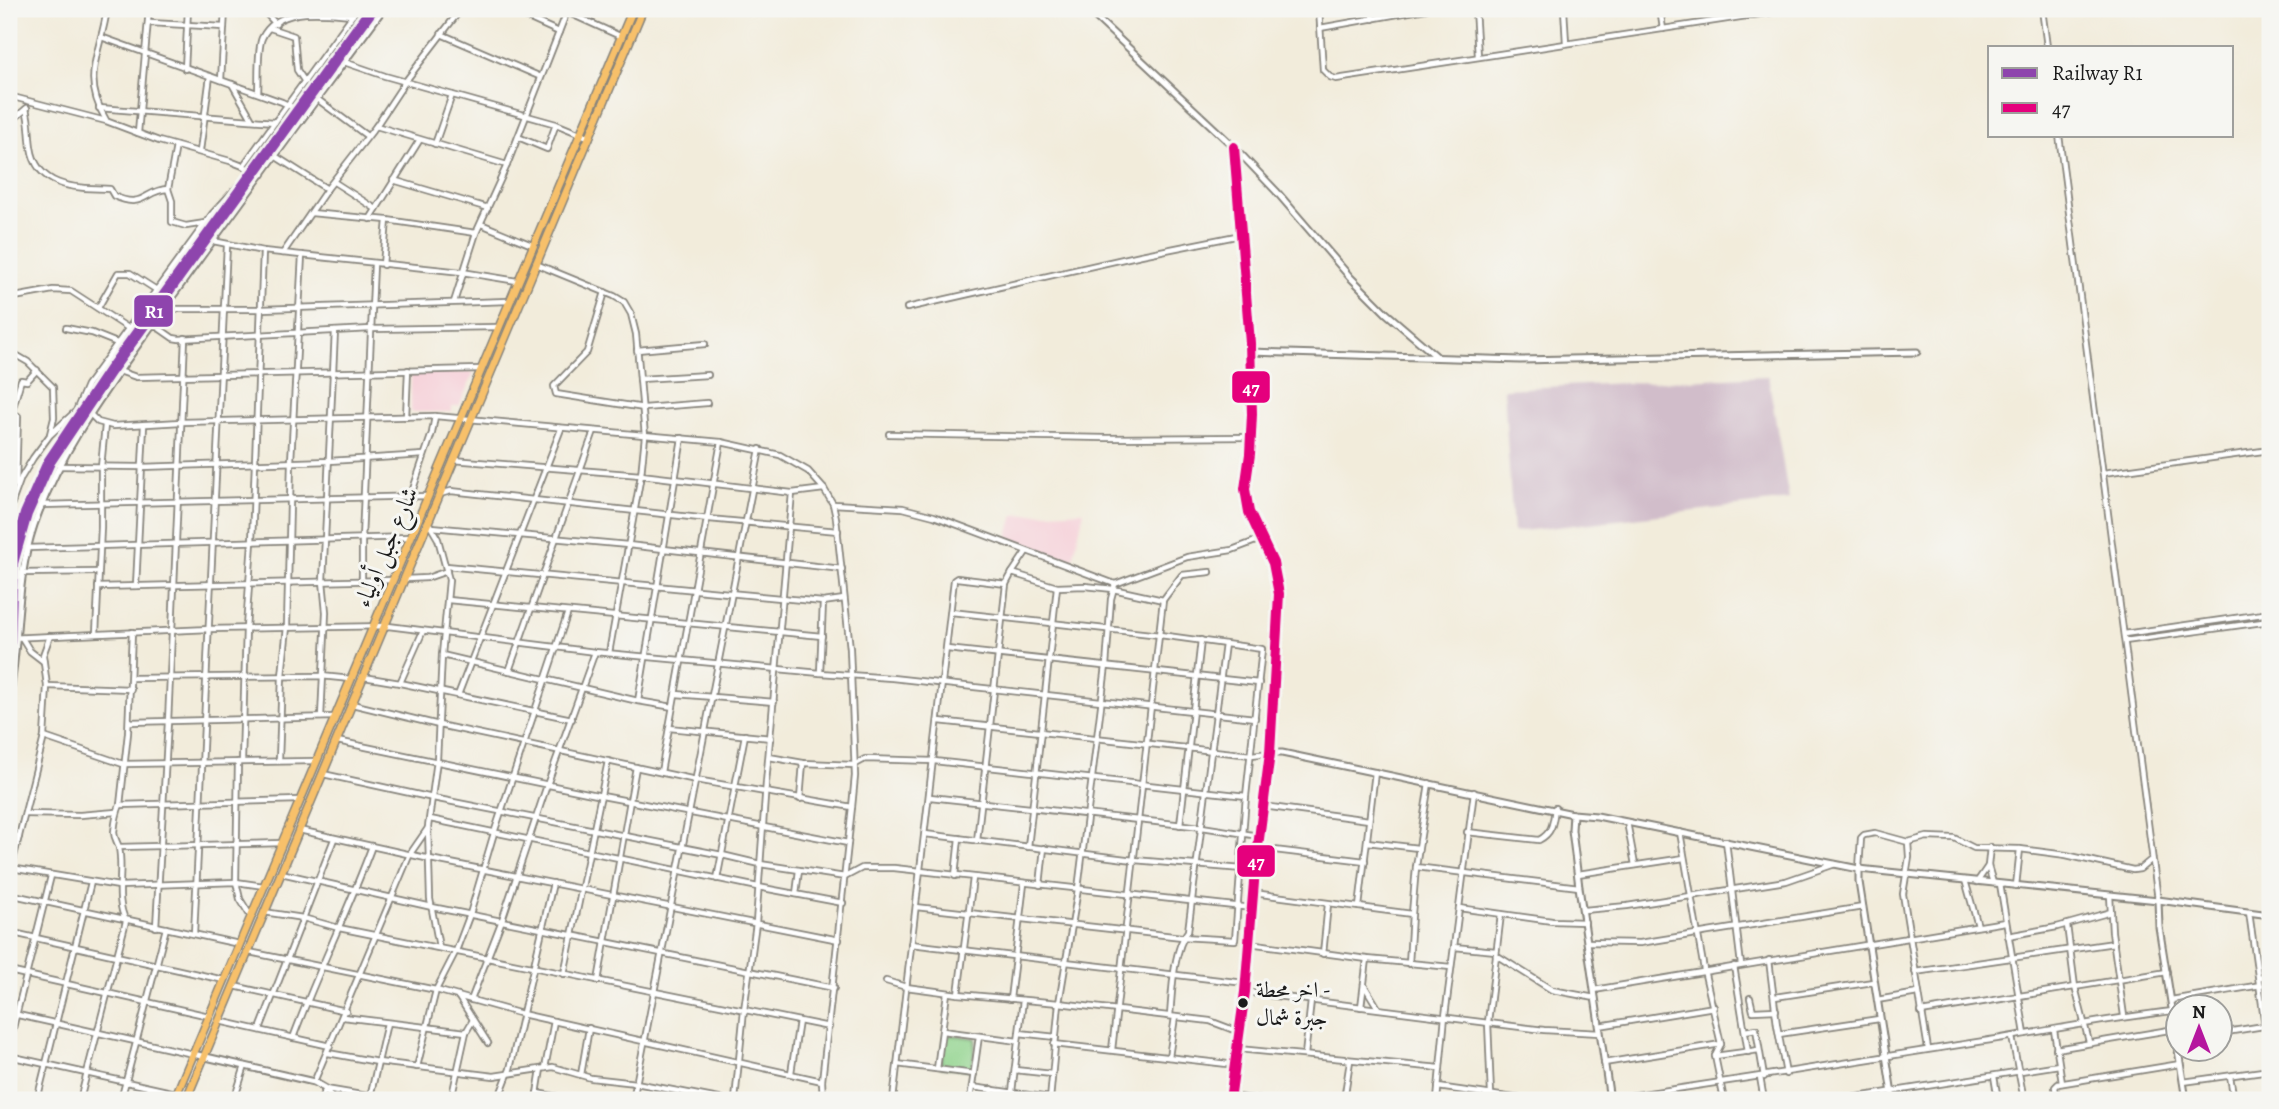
<svg xmlns="http://www.w3.org/2000/svg" width="2279" height="1109" viewBox="0 0 2279 1109" font-family="Alegreya,Amiri,serif">
<style>
.built{fill:#f6cfd8}
.industrial{fill:#d1bdca}
.green{fill:#8fd38b;stroke:#567854;stroke-width:2}
.lines{fill:none;stroke-linecap:round;stroke-linejoin:round}
.minor-casing{stroke:#87847c;stroke-width:8}
.tertiary-casing{stroke:#87847c;stroke-width:9}
.primary-casing{stroke:#87847c;stroke-width:10}
.minor{stroke:#fff;stroke-width:4.5}
.tertiary{stroke:#fff;stroke-width:5}
.primary{stroke:#f7c06b;stroke-width:7}
.bus-1-casing{stroke:#f6f6f2;stroke-width:16}
.bus-1{stroke:#e5007d;stroke-width:10}
.rail-1-casing{stroke:#f6f6f2;stroke-width:18}
.rail-1{stroke:#8e44ad;stroke-width:12}
.bus-dot{fill:#1c1c1c;stroke:#f6f6f2;stroke-width:2.5}
.labels{text-anchor:middle;dominant-baseline:central;stroke-width:6;stroke-linejoin:round;paint-order:stroke}
.bus-label{font-size:22px;fill:#1c1c1c;stroke:#f6f6f2;text-anchor:start}
.street-label{font-size:24px;fill:#1c1c1c;stroke:#f6f6f2}
.line-badge{stroke:#f6f6f2;stroke-width:2.5}
.badge-label{font-size:19px;text-anchor:middle;font-weight:bold;fill:#fff}
</style>
<rect width="100%" height="100%" fill="#f6f6f2"/>
<filter id="ink" filterUnits="userSpaceOnUse"><feTurbulence type="fractalNoise" baseFrequency=".0143" numOctaves="2"/><feDisplacementMap in="SourceGraphic" scale="14" xChannelSelector="R" yChannelSelector="G"/><feConvolveMatrix kernelMatrix="1 2 1 2 8 2 1 2 1" color-interpolation-filters="sRGB"/></filter>
<filter id="wash" filterUnits="userSpaceOnUse"><feTurbulence type="fractalNoise" baseFrequency=".00686" numOctaves="4" result="noise"/><feDisplacementMap in="SourceGraphic" scale="28" xChannelSelector="R" yChannelSelector="G"/><feGaussianBlur stdDeviation="1.57" result="paint"/><feColorMatrix in="noise" values="0 0 0 0 0 0 0 0 0 0 0 0 0 0 0 0 0 1.4 0 .05"/><feComposite in="paint" operator="in"/></filter>
<g filter="url(#wash)">
<rect width="100%" height="100%" fill="#f2ecdb"/>
<g class="built">
<path d="M474 372 459 406H452V412H411V373Z"/>
<path d="M1084 511 1072 563 1007 539 1014 515Z"/>
</g>
<path class="industrial" d="M1768 376 1789 500 1513 532 1504 389Z"/>
<path class="green" d="M945 1034 976 1038 972 1070 941 1067Z"/>
</g>
<g filter="url(#ink)">
<g class="lines">
<defs>
<g id="minor">
<path d="M201 9 263 10 276 24"/>
<path d="M508 9 559 32"/>
<path d="M1319 9 1323 70 1330 77 1336 79 1793 9"/>
<path d="M1371 9 1373 19"/>
<path d="M1475 9 1478 56"/>
<path d="M1564 9 1566 43"/>
<path d="M1660 9 1663 29"/>
<path d="M2042 9 2047 47"/>
<path d="M567 12 622 37"/>
<path d="M150 23 224 27"/>
<path d="M270 28 294 36 297 70 305 82"/>
<path d="M1320 28 1426 9"/>
<path d="M441 34 541 77"/>
<path d="M101 37 282 102 306 114"/>
<path d="M344 62 385 76 556 124 590 138"/>
<path d="M185 69 188 9"/>
<path d="M221 80 225 10"/>
<path d="M232 84 252 119"/>
<path d="M258 93C259 79 257 49 262 38 278 5 324 13 353 15"/>
<path d="M9 96 106 121 159 141 230 161 263 174"/>
<path d="M317 99 367 136"/>
<path d="M99 108 275 122"/>
<path d="M26 109C30 122 29 134 31 147 37 189 77 188 110 189L114 196C144 210 144 190 168 189L172 201V222L186 226 205 223"/>
<path d="M106 120C80 76 101 53 107 9"/>
<path d="M9 123 27 108"/>
<path d="M376 126 507 165"/>
<path d="M138 133 149 9"/>
<path d="M2059 135 2158 900"/>
<path d="M518 137 547 149 556 124"/>
<path d="M435 144 452 95"/>
<path d="M200 151 210 76"/>
<path d="M275 156 327 189"/>
<path d="M243 166 357 9"/>
<path d="M393 180 488 208"/>
<path d="M334 182 376 209"/>
<path d="M168 189 176 146"/>
<path d="M311 213 387 220 476 233"/>
<path d="M370 219 419 141"/>
<path d="M481 224 532 245"/>
<path d="M213 241 263 251 462 272 517 281"/>
<path d="M283 253 327 189 376 126 405 82 461 9"/>
<path d="M536 264 614 296 624 302 631 314 636 334 645 436 641 475 609 653"/>
<path d="M383 265 387 220"/>
<path d="M605 292 587 352 554 386 556 394 644 408 707 403"/>
<path d="M9 298 53 290 71 291 128 328"/>
<path d="M454 302 476 233 507 165 568 9"/>
<path d="M98 308 118 273H130L155 289"/>
<path d="M907 308 1141 255 1241 235"/>
<path d="M164 309H261L509 301"/>
<path d="M153 324 173 338 179 339 371 329 498 327"/>
<path d="M66 328 92 333 117 343"/>
<path d="M637 350 705 344"/>
<path d="M9 351 28 362 53 387 54 418 50 434"/>
<path d="M119 371 136 377 481 369"/>
<path d="M640 379 708 375"/>
<path d="M9 410 18 416 16 485"/>
<path d="M12 411 21 380 27 381 37 370"/>
<path d="M90 414 98 422 113 426 181 422 435 416 721 442 780 455 808 471 824 489 833 504 836 518 850 649 853 723 855 776 852 807 822 1081 823 1100"/>
<path d="M406 417 408 370"/>
<path d="M889 434 1106 438 1251 437"/>
<path d="M453 460 641 475 792 493 824 489"/>
<path d="M59 466 141 467 329 461 424 455"/>
<path d="M2103 473 2270 450"/>
<path d="M440 494 451 491 709 519 838 531"/>
<path d="M411 495 432 433 435 416"/>
<path d="M833 504 903 508 934 516 1115 584 1187 557 1232 550 1261 539"/>
<path d="M41 505 428 496"/>
<path d="M9 511 21 478 33 458 50 435 76 411 87 385 212 214 253 170"/>
<path d="M428 522 438 539 449 580 442 655 437 760 428 827 430 899 439 947"/>
<path d="M432 527 628 545 842 569"/>
<path d="M27 548 410 537"/>
<path d="M446 566 823 602"/>
<path d="M22 573 98 572"/>
<path d="M1012 573 1026 552"/>
<path d="M406 579 427 578 447 571"/>
<path d="M362 580V539L374 264"/>
<path d="M136 586 144 425"/>
<path d="M98 587 392 580"/>
<path d="M448 600 822 636"/>
<path d="M96 634 101 527V467L105 425"/>
<path d="M2124 634 2270 613"/>
<path d="M9 638 210 629 388 626 595 652 820 673 892 678 1255 718"/>
<path d="M22 638 30 651 43 661"/>
<path d="M2125 641 2270 621"/>
<path d="M947 649 1259 683"/>
<path d="M442 655 638 701 673 707"/>
<path d="M509 671 594 431"/>
<path d="M820 673 823 602 844 599"/>
<path d="M364 677 400 683 572 719"/>
<path d="M132 678 321 676 351 679"/>
<path d="M400 683 423 631"/>
<path d="M47 686 131 689"/>
<path d="M676 694 774 702"/>
<path d="M458 695 561 429"/>
<path d="M638 701 682 438"/>
<path d="M352 704 439 725 696 780 852 807"/>
<path d="M321 717 326 612 323 581 335 331"/>
<path d="M939 721 1251 755 1270 753"/>
<path d="M129 722 334 717"/>
<path d="M669 728 771 738"/>
<path d="M44 737 123 764 316 761"/>
<path d="M337 741 602 796 848 843"/>
<path d="M769 757 803 763 854 765 865 759 934 761 1246 796"/>
<path d="M279 760 282 676 287 627 291 461 302 255"/>
<path d="M242 761 246 628 252 542 263 251"/>
<path d="M238 762 236 882 240 899 251 917"/>
<path d="M661 772 721 442"/>
<path d="M323 774 433 798 722 855 760 864 845 877 862 868H894L1252 908"/>
<path d="M1429 783 1416 867 1579 887"/>
<path d="M930 797 1202 827 1259 836"/>
<path d="M800 799 803 763"/>
<path d="M120 805 300 800"/>
<path d="M1263 806 1369 820"/>
<path d="M25 814 80 815 116 812"/>
<path d="M430 819 758 887 843 903"/>
<path d="M1627 822 1635 865"/>
<path d="M1180 825 1201 640"/>
<path d="M299 830 430 859 839 940"/>
<path d="M1467 832 1539 840C1553 833 1553 822 1555 808"/>
<path d="M1680 832 1704 970 1721 1044 1715 1056 1724 1100"/>
<path d="M9 834 19 837"/>
<path d="M925 834 1134 860 1255 870"/>
<path d="M977 841 1006 584"/>
<path d="M1726 841 1741 965"/>
<path d="M1367 842 1418 848"/>
<path d="M1908 842 1927 837 1954 838 1974 848 2020 849 2066 855 2133 870 2140 869 2152 859"/>
<path d="M119 847 282 843"/>
<path d="M1028 847 1057 587"/>
<path d="M1990 847 1988 866 1993 883"/>
<path d="M1258 848 1365 861"/>
<path d="M11 868 119 886 236 882 264 886"/>
<path d="M1859 869 1861 838 1864 835 1875 833 1908 842 1909 857 1903 894 1928 1049"/>
<path d="M281 873 432 907 834 988"/>
<path d="M1578 874 1684 858"/>
<path d="M9 876 44 737 47 686 43 655 50 636"/>
<path d="M955 876 959 838"/>
<path d="M717 879 745 735"/>
<path d="M1965 880 1978 926"/>
<path d="M1977 882 1988 866"/>
<path d="M2000 884 2025 1034"/>
<path d="M1040 885 1044 848"/>
<path d="M2016 886 2020 849"/>
<path d="M1253 893 1412 914 1409 964"/>
<path d="M9 894 239 944"/>
<path d="M796 894 799 870"/>
<path d="M2110 895 2112 932 2124 1016"/>
<path d="M916 907 1182 937 1235 940 1246 796 1262 649 1160 635 951 612"/>
<path d="M1359 907 1375 772"/>
<path d="M1459 908 1552 921 1585 922"/>
<path d="M1584 910 1627 906 1786 881 1835 864"/>
<path d="M264 912 303 918 339 928 829 1027"/>
<path d="M2249 912 2265 1026"/>
<path d="M1412 914 1416 867"/>
<path d="M2067 925 2075 987 2089 1042"/>
<path d="M156 927 168 722 185 338"/>
<path d="M9 932 224 980"/>
<path d="M194 934 227 245"/>
<path d="M2008 936 2057 927 2111 912"/>
<path d="M1587 942 1640 943 1863 907"/>
<path d="M1249 943 1367 959 1451 967"/>
<path d="M911 944 1245 983"/>
<path d="M1454 947 1496 951"/>
<path d="M249 952 436 990 522 1014 822 1081"/>
<path d="M1323 954 1328 904"/>
<path d="M1496 955 1552 990 1595 998"/>
<path d="M1769 960 1777 1025 1786 1074"/>
<path d="M1734 966 1748 1052"/>
<path d="M9 971 209 1016"/>
<path d="M1915 972 2114 943"/>
<path d="M564 974 608 761"/>
<path d="M2260 977 2270 975"/>
<path d="M598 981 636 767"/>
<path d="M886 981 906 987 958 994 1059 1003 1210 1021 1239 1032"/>
<path d="M1364 985 1378 1008"/>
<path d="M234 986 346 1011"/>
<path d="M1594 990 2005 922"/>
<path d="M1245 992 1544 1030 1600 1033"/>
<path d="M958 994 973 878"/>
<path d="M458 996 488 1043"/>
<path d="M1775 997 1873 982"/>
<path d="M1750 998 1753 1011 1776 1010"/>
<path d="M1010 999 1024 884"/>
<path d="M471 1000 502 920 547 785 595 652"/>
<path d="M1877 1000 1918 993"/>
<path d="M2171 1000 2261 985"/>
<path d="M1361 1007 1367 959"/>
<path d="M1921 1012 2167 972"/>
<path d="M9 1013 193 1054"/>
<path d="M1170 1016C1172 993 1173 949 1188 931L1225 644"/>
<path d="M343 1017 466 1032"/>
<path d="M219 1021 330 1046"/>
<path d="M1599 1026 1714 1007"/>
<path d="M260 1029 334 839"/>
<path d="M2054 1030 2062 1083"/>
<path d="M943 1031 1018 1041"/>
<path d="M1745 1031 1756 1029 1764 1077"/>
<path d="M1019 1033 1056 1037"/>
<path d="M2220 1033 2270 1025"/>
<path d="M1779 1034 1879 1019"/>
<path d="M2012 1037 2024 1100"/>
<path d="M293 1038C317 973 348 911 372 846"/>
<path d="M9 1044 51 876"/>
<path d="M1054 1044 1236 1065"/>
<path d="M1238 1049 1440 1068"/>
<path d="M2056 1049 2175 1029"/>
<path d="M1112 1050 1163 600"/>
<path d="M328 1053 378 1062 494 1076 553 1067 591 1078 636 1083 724 1100"/>
<path d="M1305 1055 1311 1001"/>
<path d="M9 1056 176 1093"/>
<path d="M1715 1056 1759 1050"/>
<path d="M1169 1057 1175 1017"/>
<path d="M1604 1063 1721 1044"/>
<path d="M897 1064 974 1074"/>
<path d="M417 1067 436 990 456 951 470 914 494 833 568 612"/>
<path d="M545 1068 554 1021"/>
<path d="M937 1069 947 993"/>
<path d="M1015 1070 1052 1074"/>
<path d="M791 1073 799 1021"/>
<path d="M581 1075 589 1028"/>
<path d="M1994 1076 1998 1100"/>
<path d="M2230 1076 2234 1100"/>
<path d="M1760 1077 1764 1100"/>
<path d="M314 1082 410 854 428 828"/>
<path d="M2183 1082 2270 1070"/>
<path d="M972 1087 1050 1098"/>
<path d="M1438 1087 1528 1100"/>
<path d="M1012 1092 1023 1000"/>
<path d="M537 1093 573 1100"/>
<path d="M9 1094 32 1100"/>
<path d="M1491 1095 1488 1022 1501 914"/>
<path d="M1230 1096 1261 1100"/>
<path d="M370 1097 387 1023"/>
<path d="M1610 1099C1735 1080 1859 1061 1984 1041 2047 1031 2109 1018 2173 1011"/>
<path d="M37 1100 91 882"/>
<path d="M80 1100 126 921C114 898 124 872 119 848 118 842 114 839 114 832 115 822 116 814 120 805L128 733 132 632"/>
<path d="M121 1100 166 928"/>
<path d="M234 1100 245 1066"/>
<path d="M320 1100 326 1089 391 1100"/>
<path d="M451 1100 466 1032 473 1020"/>
<path d="M498 1100 510 1069 553 883"/>
<path d="M536 1100 541 1069"/>
<path d="M633 1100 760 449"/>
<path d="M735 1100 744 1010 756 923 766 783 792 493"/>
<path d="M893 1100 954 580 957 578 1006 584 1012 573 1057 587 1085 586 1113 589 1163 600 1182 575 1210 572"/>
<path d="M970 1100 979 1036"/>
<path d="M991 1100 992 1089"/>
<path d="M1050 1100 1059 1003 1078 889 1106 666 1111 599 1115 584"/>
<path d="M1344 1100 1350 1061"/>
<path d="M1437 1100 1445 1016 1474 792"/>
<path d="M1838 1100 2059 1065"/>
<path d="M2057 1100 2055 1087 2058 1084 2180 1064"/>
</g>
<g id="tertiary">
<path d="M1087 9 1234 147 1276 191 1350 277 1386 313 1436 356"/>
<path d="M1250 352 1520 360 1917 352"/>
<path d="M9 698C20 641 15 581 34 525 63 442 117 375 167 304 238 205 311 107 383 9"/>
<path d="M1270 753H1282L1573 814 1597 816 1859 869 2158 900 2270 915"/>
<path d="M1573 814 1572 830 1579 887 1610 1100"/>
<path d="M1859 869V882L1893 1100"/>
<path d="M2158 900 2159 927 2178 1046"/>
<path d="M2178 1050 2186 1100"/>
<path d="M193 1054 314 1082 326 1089 332 1100"/>
<path d="M1230 1100 1245 992 1255 870 1270 753 1279 594 1273 563 1249 512 1245 489 1250 454 1252 414 1250 343 1234 147"/>
</g>
<g id="primary">
<path d="M174 1100 633 9"/>
<path d="M186 1100 643 9"/>
</g>
</defs>
<use href="#minor" class="minor-casing"/>
<use href="#tertiary" class="tertiary-casing"/>
<use href="#primary" class="primary-casing"/>
<use href="#minor" class="minor"/>
<use href="#tertiary" class="tertiary"/>
<use href="#primary" class="primary"/>
<defs>
<path id="bus-1" d="M1230 1100 1245 992 1255 870 1270 753 1279 594 1273 563 1249 512 1245 489 1250 454 1252 414 1250 343 1234 147"/>
</defs>
<use href="#bus-1" class="bus-1-casing"/>
<use href="#bus-1" class="bus-1"/>
<defs>
<path id="rail-1" d="M9 644 12 563 26 514 49 462 110 371 372 9"/>
</defs>
<use href="#rail-1" class="rail-1-casing"/>
<use href="#rail-1" class="rail-1"/>
</g>
</g>
<circle class="bus-dot" cx="1243" cy="1003" r="6"/>
<g class="labels">
<g class="bus-label">
<text x="1256" y="990">اخر محطة -<tspan x="1256" dy="28">جبرة شمال</tspan></text>
</g>
<g class="street-label">
<text transform="translate(386 547) rotate(-67)">شارع جبل أولياء</text>
</g>
</g>
<g class="line-badge">
<rect x="133" y="294" width="41" height="34" rx="7" fill="#8e44ad"/>
<rect x="1231" y="370" width="40" height="34" rx="7" fill="#e5007d"/>
<rect x="1236" y="844" width="40" height="34" rx="7" fill="#e5007d"/>
</g>
<g class="badge-label">
<text x="154" y="318">R1</text>
<text x="1251" y="394">47</text>
<text x="1256" y="868">47</text>
</g>
<rect width="2279" height="1109" fill="none" stroke="#f6f6f2" stroke-width="35"/>
<rect x="1988" y="46" width="245" height="91" fill="#f6f6f2" stroke="#9f9f9c" stroke-width="2"/>
<rect x="2002" y="68" width="35" height="10" fill="#8e44ad" stroke="#9f9f9c" stroke-width="2"/>
<text x="2052" y="80" font-size="21" fill="#1c1c1c">Railway R1</text>
<rect x="2002" y="103" width="35" height="10" fill="#e5007d" stroke="#9f9f9c" stroke-width="2"/>
<text x="2052" y="116" font-size="21" fill="#1c1c1c">47</text>
<g transform="translate(2199 1028)"><circle r="33" fill="#f6f6f2" stroke="#9f9f9c" stroke-width="2"/>
<path d="M0-5L12 26L0 18L-12 26Z" fill="#b5179e"/>
<text y="-10" font-size="19" font-weight="bold" text-anchor="middle" fill="#1c1c1c">N</text>
</g>
</svg>
